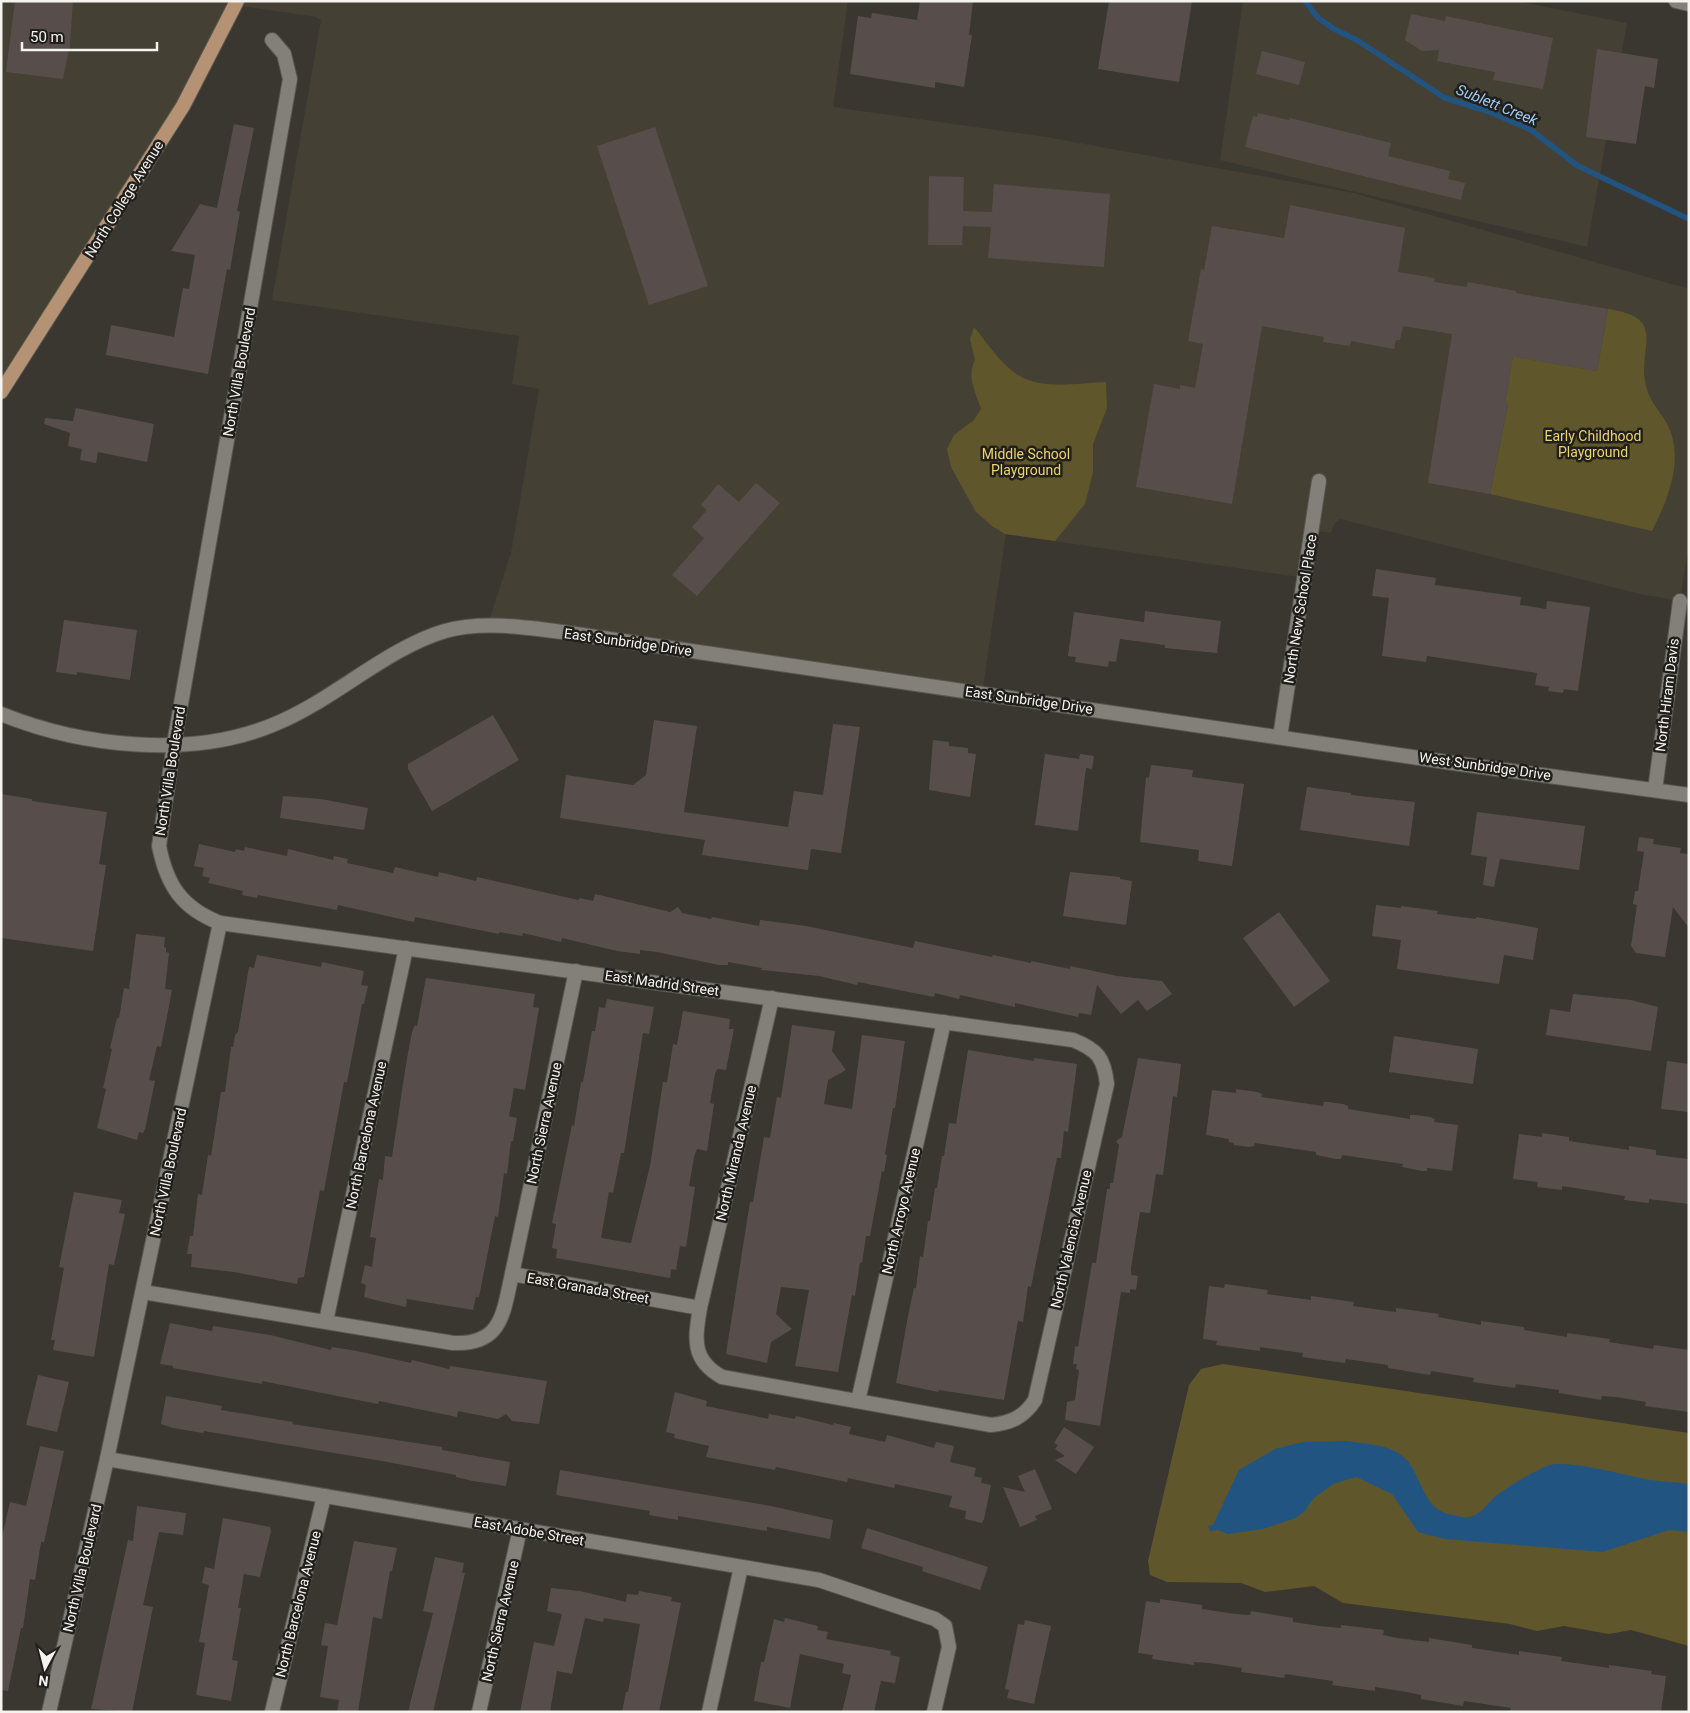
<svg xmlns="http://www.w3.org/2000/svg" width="1690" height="1713" viewBox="0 0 1690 1713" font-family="Roboto,sans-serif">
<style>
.built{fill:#444033}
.green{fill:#60562c}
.water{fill:#225482}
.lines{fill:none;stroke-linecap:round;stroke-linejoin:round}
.stream{stroke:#225482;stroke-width:5.5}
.building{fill:#574e4c}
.minor-casing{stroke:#575650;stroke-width:16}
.tertiary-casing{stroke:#575650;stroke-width:16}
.primary-casing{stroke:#575650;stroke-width:16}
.minor{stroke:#828078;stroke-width:14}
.tertiary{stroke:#828078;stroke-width:14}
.primary{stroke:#b59273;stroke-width:14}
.labels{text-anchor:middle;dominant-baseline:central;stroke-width:5;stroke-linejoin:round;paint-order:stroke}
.street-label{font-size:14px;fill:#f4f3ee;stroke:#201f1b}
.park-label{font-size:14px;fill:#ecd36f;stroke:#201f1b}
.water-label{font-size:15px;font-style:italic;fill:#9fc8f2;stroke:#201f1b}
</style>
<rect width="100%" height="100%" fill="#393730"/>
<g class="built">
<path d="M1 1H848L833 107 1046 137 1354 193 1689 289V544L1680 601 1640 594 1340 519 1334 524 1331 533 1312 530 1305 578 1006 534 982 693 487 627 511 553 539 389 512 384 519 336 272 300 321 20 316 17 236 5 1 392Z"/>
<path d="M1243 1H1517L1627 23 1587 247 1220 160Z"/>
</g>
<g class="green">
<path d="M1608 309C1670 318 1636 348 1646 386 1649 400 1659 410 1666 422 1686 457 1668 499 1652 531L1490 494 1508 404 1505 403 1514 350 1532 360 1597 371Z"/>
<path d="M974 327C987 343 999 361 1015 373 1039 391 1079 383 1106 382L1107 408 1093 444V472L1085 504 1055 541 1005 534 992 526 976 512 951 467 947 449 954 435 974 420 981 409C976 392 966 377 975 360L970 339Z"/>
<path d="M1223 1364 1689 1433V1646L1631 1630 1609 1634 1564 1626 1537 1631 1510 1624 1343 1603 1314 1586 1265 1592 1241 1583 1167 1582 1150 1575 1148 1561 1189 1385 1201 1369Z"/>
</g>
<path class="water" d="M1347 1441C1363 1444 1387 1444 1401 1455 1424 1472 1419 1510 1453 1515 1457 1516 1463 1518 1468 1517 1481 1516 1488 1502 1497 1495 1509 1486 1537 1469 1550 1465 1572 1460 1627 1476 1651 1480 1664 1482 1676 1482 1689 1484V1532L1669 1530 1603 1552 1445 1539 1418 1532 1392 1494 1356 1477 1333 1484 1313 1499 1305 1511 1296 1518 1263 1529 1228 1534 1218 1530 1210 1531 1208 1526 1213 1525 1239 1470 1275 1449 1302 1442Z"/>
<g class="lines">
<path class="stream" d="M1305 1 1318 18 1334 29 1357 40 1445 98 1490 112 1531 130 1578 166 1689 219"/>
</g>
<g class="building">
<path d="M15 1H73L70 44 63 79 6 72Z"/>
<path d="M920 1H973L969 35H972L964 87 935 82V88L850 74 858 16 871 18 872 13 917 20Z"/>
<path d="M1109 1H1192L1179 82 1098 69Z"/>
<path d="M1411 14 1445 21 1446 16 1553 38 1543 89 1493 80 1495 72 1437 61 1439 50 1422 51 1405 40Z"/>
<path d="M1597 49 1658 59 1654 88 1645 86 1636 144 1586 137Z"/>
<path d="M1262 51 1305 62 1299 85 1256 74Z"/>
<path d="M1258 113 1289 120 1290 118 1391 143 1388 156 1450 171 1448 179 1465 183 1461 200 1245 147 1253 116 1257 117Z"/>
<path d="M234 124 254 128 237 211 240 212 230 270 227 269 208 374 106 355 111 325 174 337 183 288 189 289 195 255 171 251 200 204 217 208Z"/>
<path d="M655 127 708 286 649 305 597 146Z"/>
<path d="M929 176 964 177 963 211 992 212 994 184 1110 194 1104 267 988 258 991 227 963 226 962 245H928Z"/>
<path d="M1290 205 1405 228 1398 272 1435 278 1434 282 1467 287 1468 282 1516 291V293L1608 309 1597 371 1513 357 1505 403 1508 404 1490 494 1428 483 1452 334 1403 326 1400 340H1396L1394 349 1351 341 1350 346 1323 342 1324 337 1262 326 1232 504 1136 487 1154 384 1180 389V385L1195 388 1203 344 1188 341 1201 269 1204 270 1212 226 1284 238Z"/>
<path d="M76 408 154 424 147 462 98 452 96 463 80 460 82 449 68 446 70 433 44 424 45 418 73 421Z"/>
<path d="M756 483 780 503 697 596 672 575 704 538 692 527 707 510 701 505 718 484 739 502Z"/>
<path d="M1376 569 1436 578 1435 585 1521 597 1520 605 1546 609 1547 601 1590 607 1578 691 1564 689 1563 693 1548 691 1549 687 1535 685 1537 673 1427 656 1426 662 1382 656 1389 598 1372 596Z"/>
<path d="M1145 611 1221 621 1217 653 1165 648V645L1120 639 1116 662 1109 661 1108 667 1075 662 1076 657 1068 656 1074 612 1144 622Z"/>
<path d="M64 620 137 630 130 680 77 672V675L56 672Z"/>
<path d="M493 715 519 760 432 811 408 769V764Z"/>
<path d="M654 720 697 726 684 812 788 827 794 791 823 795 833 724 860 727 841 853 811 849 808 870 702 855 705 840 560 818 566 775 633 785 646 775Z"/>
<path d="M933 740 949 742V746L968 748V753L976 754 970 797 929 790Z"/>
<path d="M1045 754 1079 759 1080 754 1094 756 1092 769 1086 768 1078 831 1035 825Z"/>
<path d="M1151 765 1193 770 1192 777 1244 784 1232 866 1198 861 1199 850 1140 842 1146 777 1149 778Z"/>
<path d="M1307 787 1351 793V795L1415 802 1409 846 1300 830Z"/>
<path d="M1 794 32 799V801L107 812 99 864 106 865 93 951 1 938Z"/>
<path d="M283 796 321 799 368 808 364 830 280 818Z"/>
<path d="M1477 812 1585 826 1579 870 1500 859 1494 887 1483 885 1487 857 1471 855Z"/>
<path d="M1639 837 1654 839 1653 844 1681 848 1680 853 1689 854V928L1673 907 1665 957 1636 953 1631 946 1637 905 1633 904 1635 891H1638L1644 852 1637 851Z"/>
<path d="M199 844 235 852 236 849 244 851 245 847 287 856 288 849 333 860 334 856 348 859 347 863 393 873 395 867 438 877 439 872 476 881 477 877 578 900 580 898 593 901 595 894 670 912 678 907 682 913 711 919 712 917 759 926 760 920 806 926 913 948 915 941 992 957 993 955 1031 963V961L1070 969V966L1117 976 1162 981 1172 994 1147 1011 1138 1000 1121 1014 1097 985 1091 1015 1079 1013 1078 1017 1015 1003V1007L960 995 959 999 935 993 934 997 858 982 857 985 819 976 761 970 762 968 728 962V965H719L657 952 640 950V954L617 951 562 938 561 942 523 933 522 936 499 932V934L415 917 414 922 338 905 337 910 258 895 257 898 242 895 243 891 208 883 210 878 202 876 204 868 194 866Z"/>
<path d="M1070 872 1120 877V879L1132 881 1126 925 1063 916Z"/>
<path d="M1376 905 1401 908V906L1438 911 1437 914 1476 919V917L1538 928 1533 960 1504 955 1499 984 1397 969 1401 940 1372 936Z"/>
<path d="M1279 912 1330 981 1294 1007 1243 938Z"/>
<path d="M136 934 165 937 164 947 166 948V952L169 953 165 989 172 990 161 1047 157 1046 149 1080 155 1081 145 1129 143 1133 139 1132 137 1140 97 1128 106 1089 103 1088 112 1049 110 1048 117 1018H119L124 988 129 989Z"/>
<path d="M257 955 321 967 322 962 364 971 361 985 368 986 364 1004H362L347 1082H344L324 1191 320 1190 304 1277 298 1278 297 1284 234 1272 191 1267 192 1254H187L190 1236H193L198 1194 202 1195 208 1155 211 1156 221 1092H225L231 1047H233L235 1035 238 1032 249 967 254 968Z"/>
<path d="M426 978 535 994 533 1007 539 1008 525 1090 514 1088 509 1116 517 1118 513 1141H511L507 1174 504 1173 498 1217 495 1216 479 1297H476L473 1310 407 1299 406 1307 375 1300 364 1297 366 1285 361 1283 365 1265 372 1267 376 1238 370 1237 379 1179 383 1180 385 1156 392 1157 406 1064 412 1032 415 1025 417 1026Z"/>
<path d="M1573 994 1631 1000 1658 1007 1651 1051 1546 1035 1550 1009 1570 1012Z"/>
<path d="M607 999 654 1007 649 1034 643 1033 624 1153H621L613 1193 609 1192 601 1238 631 1243 650 1166 663 1082H667L673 1044 677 1045 683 1011 730 1019 729 1029H734L726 1070 717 1069 715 1074 710 1103 714 1104 707 1151 697 1149 694 1157 689 1186 695 1187 686 1247 680 1246 676 1270 671 1269 670 1278 556 1258 557 1249 552 1248 556 1224 552 1223 572 1125 574 1126 581 1082H583L592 1031H595L599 1007 605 1008Z"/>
<path d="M792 1025 835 1031 832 1051 846 1070 828 1080 824 1104 852 1109 862 1035 905 1041 895 1108H893L885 1154 887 1155 884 1172 882 1171 870 1236H866L862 1263 860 1262 855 1296 852 1295 838 1372 795 1366 809 1290 781 1287 776 1314 792 1329 771 1342 767 1363 726 1354 750 1202H753L764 1137 770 1138 777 1097 781 1098Z"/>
<path d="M1394 1036 1478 1049 1473 1084 1389 1072Z"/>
<path d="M968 1050 1034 1061V1058L1077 1064 1068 1132 1064 1131 1061 1158H1057L1031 1287 1028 1286 1023 1322 1018 1321 1004 1400 939 1390 938 1392 896 1383 908 1316 914 1288H916L920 1256 923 1257 928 1221H930L935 1188H937L942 1156H944L949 1123 956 1124Z"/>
<path d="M1138 1058 1181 1064 1177 1097 1173 1096 1163 1175 1156 1174 1150 1213 1140 1212 1131 1268V1275L1138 1276 1136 1290 1130 1289V1293L1121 1292 1100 1426 1065 1420 1067 1402 1075 1400 1079 1370 1076 1369 1077 1364H1073L1075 1346 1078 1347 1092 1263H1096L1107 1189H1110V1183H1113L1119 1145 1116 1141 1122 1137Z"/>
<path d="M1667 1061 1689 1064V1112L1661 1109Z"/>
<path d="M1236 1089 1257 1092 1262 1094 1261 1097 1323 1106 1324 1102H1329L1343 1104 1348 1106V1109L1410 1119V1115H1415L1430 1117 1435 1119 1434 1122 1458 1125 1452 1171 1427 1168V1171H1422L1402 1167 1403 1164 1342 1155 1341 1159H1336L1316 1155V1152L1255 1143 1254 1146 1249 1147 1234 1145V1143L1229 1142V1139L1206 1135 1212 1090 1236 1093Z"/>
<path d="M1542 1133 1569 1137V1141L1629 1150V1146L1656 1150V1155L1689 1159V1204L1649 1199V1203L1624 1200 1625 1196 1562 1186V1190L1537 1187 1538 1182 1513 1179 1519 1134 1542 1137Z"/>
<path d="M74 1192 122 1200 119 1213 125 1214 114 1265 109 1264 94 1357 53 1350 55 1340H51L64 1268 59 1267Z"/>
<path d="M1225 1284 1268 1290 1267 1294 1311 1300V1296L1354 1302 1353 1306 1381 1310 1396 1312V1308L1439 1314 1438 1317 1481 1325V1321L1524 1327V1330L1567 1337V1333L1610 1339 1609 1342 1653 1349 1654 1345 1689 1350V1412L1645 1406 1646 1402 1616 1397 1602 1396 1601 1400 1559 1393V1390L1516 1384 1515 1388 1473 1382 1474 1378 1431 1371 1430 1375 1388 1368V1365L1346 1359 1345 1363 1302 1357 1303 1353 1274 1349 1260 1347V1351L1216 1345 1217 1341 1203 1339 1209 1286 1224 1288Z"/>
<path d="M170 1323 212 1331 213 1326 270 1335 331 1350 332 1347 357 1351 411 1363 412 1360 449 1369 450 1366 547 1381 539 1424 512 1421 506 1414 498 1419 458 1411 457 1417 379 1401 378 1404 262 1381V1384L173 1368V1366L160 1364Z"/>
<path d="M38 1375 69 1382 57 1432 26 1425Z"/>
<path d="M675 1392 707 1401 706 1406 755 1416 768 1419 769 1414 795 1419 796 1416 833 1425 834 1423 851 1427 849 1434 885 1442 887 1435 934 1448 936 1442 954 1446 950 1462 976 1468 974 1476 982 1478 981 1483 991 1485 984 1519 982 1523 965 1519 966 1511 949 1507 952 1496 895 1484 894 1488 848 1478 847 1482 776 1467 775 1470 706 1457 709 1446 674 1438 675 1434 666 1432Z"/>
<path d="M166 1396 222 1406 221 1410 293 1422 292 1424 442 1447V1450L510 1462 506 1486 473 1481 456 1477V1475L382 1461 204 1431 203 1433 173 1428 161 1424Z"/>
<path d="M1064 1427 1094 1447 1076 1474 1055 1460 1065 1456 1055 1449 1058 1445 1054 1443Z"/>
<path d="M40 1446 64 1451 44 1542H41L35 1580 30 1579 23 1628H21L8 1691 1 1690V1541L10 1502 26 1506Z"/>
<path d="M1035 1469 1052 1509 1035 1516 1037 1520 1020 1527 1003 1487 1025 1492 1018 1476Z"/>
<path d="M560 1470 771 1506 833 1520 830 1539 767 1527V1531L678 1516V1520L649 1515 650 1511 556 1495Z"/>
<path d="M137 1506 186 1513 183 1535 159 1532 143 1605 153 1607 132 1712 91 1709 128 1540 133 1541Z"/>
<path d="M223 1518 270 1527 271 1531 260 1577 244 1574 238 1608H241L232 1660 238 1661 231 1701 196 1695 205 1643 199 1642 209 1585 202 1583 205 1567 214 1569Z"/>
<path d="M867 1528 988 1567 980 1590 922 1571 923 1567 861 1548Z"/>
<path d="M354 1541 397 1548 392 1571H390L382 1619 373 1617 358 1712H337L339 1700 320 1697 328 1646 321 1645 325 1623 337 1625Z"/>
<path d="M435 1557 464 1563 462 1573H465L433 1712H408L433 1613 423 1611Z"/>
<path d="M551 1588 580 1591 626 1602 627 1594 638 1595 639 1591 672 1597 671 1601 681 1603 659 1712H622L626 1692H628L640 1624 604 1618 603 1622 585 1618 572 1674 557 1671 550 1712H520L534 1642 554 1646 562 1614 547 1611Z"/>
<path d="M1160 1599 1202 1605V1609L1235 1614 1250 1615 1251 1611 1293 1618V1622L1320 1626 1341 1628V1625L1384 1630 1383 1635 1397 1638 1429 1642V1638L1472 1645V1648L1486 1650 1519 1655V1651L1562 1657 1561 1661 1589 1665 1609 1668V1665L1652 1671 1651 1674 1666 1676 1661 1712H1510L1511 1708 1464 1701 1463 1706 1421 1699V1695L1407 1692 1375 1687V1691L1332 1685 1333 1681 1285 1674 1284 1678 1241 1672 1242 1668 1209 1663 1194 1662V1665L1152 1659 1153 1655 1138 1653 1146 1601 1160 1603Z"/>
<path d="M785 1618 818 1626 817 1630 828 1632 826 1639 891 1651 890 1655 900 1657 895 1683 881 1681 874 1712H842L851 1675 842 1673 844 1664 800 1654 790 1708 754 1701 761 1662H764L774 1619 784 1622Z"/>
<path d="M1025 1620 1051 1626 1034 1704 1007 1698 1009 1690 1005 1689 1018 1624 1024 1625Z"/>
</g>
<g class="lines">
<defs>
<g id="minor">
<path d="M1280 737 1319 481"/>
<path d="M1655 790 1680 601"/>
<path d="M512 1274 576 971"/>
<path d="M143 1292 453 1343C502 1345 503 1314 512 1274L700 1308C695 1338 691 1360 722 1377L991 1425C1011 1423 1024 1417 1035 1400L1107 1084C1104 1058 1098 1050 1073 1040L220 923"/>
<path d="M700 1308 772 998"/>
<path d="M326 1321 406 948"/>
<path d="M858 1401 944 1022"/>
<path d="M107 1459 819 1580 935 1619 945 1626 949 1647 934 1712"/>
<path d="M49 1712 107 1459 220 923C182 908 167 886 159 846L174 744 290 79 284 54 272 40"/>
<path d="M272 1712 324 1496"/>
<path d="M479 1712 520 1529"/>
<path d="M709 1712 741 1567"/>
</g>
<g id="tertiary">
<path d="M1676 1 1689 4"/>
<path d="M1 714C83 747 192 759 275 724 332 701 387 648 445 631 481 621 525 627 562 632L1453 763 1689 795"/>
</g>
<path id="primary" d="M1 392 183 106 237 1"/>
</defs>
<use href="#minor" class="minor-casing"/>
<use href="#tertiary" class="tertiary-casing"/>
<use href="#primary" class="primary-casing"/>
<use href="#minor" class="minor"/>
<use href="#tertiary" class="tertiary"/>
<use href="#primary" class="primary"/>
</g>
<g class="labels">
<g class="street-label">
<text transform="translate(124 199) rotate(-58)">North College Avenue</text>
<text transform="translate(239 372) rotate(-80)">North Villa Boulevard</text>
<text transform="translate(1300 609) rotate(-81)">North New School Place</text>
<text transform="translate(628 642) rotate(8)">East Sunbridge Drive</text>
<text transform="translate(1667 695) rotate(-83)">North Hiram Davis</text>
<text transform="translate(1029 700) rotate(8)">East Sunbridge Drive</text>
<text transform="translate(1485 766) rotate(8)">West Sunbridge Drive</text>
<text transform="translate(170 771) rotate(-81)">North Villa Boulevard</text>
<text transform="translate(662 983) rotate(8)">East Madrid Street</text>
<text transform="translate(544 1123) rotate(-78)">North Sierra Avenue</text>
<text transform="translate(366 1135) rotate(-78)">North Barcelona Avenue</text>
<text transform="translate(736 1153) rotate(-77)">North Miranda Avenue</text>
<text transform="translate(168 1172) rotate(-78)">North Villa Boulevard</text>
<text transform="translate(901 1211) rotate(-77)">North Arroyo Avenue</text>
<text transform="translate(1071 1239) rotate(-77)">North Valencia Avenue</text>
<text transform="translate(588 1288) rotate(10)">East Granada Street</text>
<text transform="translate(529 1531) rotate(10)">East Adobe Street</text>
<text transform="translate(82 1568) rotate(-77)">North Villa Boulevard</text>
<text transform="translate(298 1604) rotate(-76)">North Barcelona Avenue</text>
<text transform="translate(500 1621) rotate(-77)">North Sierra Avenue</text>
</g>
<g class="park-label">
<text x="1593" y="436">Early Childhood<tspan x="1593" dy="16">Playground</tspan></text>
<text x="1026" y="454">Middle School<tspan x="1026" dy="16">Playground</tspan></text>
</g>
<g class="water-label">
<text transform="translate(1497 105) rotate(22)">Sublett Creek</text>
</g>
</g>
<rect width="1690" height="1713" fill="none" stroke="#f4f3ee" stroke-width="5"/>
<g transform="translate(45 1668) rotate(187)" stroke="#201f1b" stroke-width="4" paint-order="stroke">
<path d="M0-4L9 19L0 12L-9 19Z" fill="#f4f3ee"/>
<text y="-8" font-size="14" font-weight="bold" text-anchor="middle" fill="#f4f3ee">N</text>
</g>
<path d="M22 42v8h135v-8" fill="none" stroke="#f4f3ee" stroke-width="2.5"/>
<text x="30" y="42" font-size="15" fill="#f4f3ee" stroke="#201f1b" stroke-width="4" paint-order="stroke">50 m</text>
</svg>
